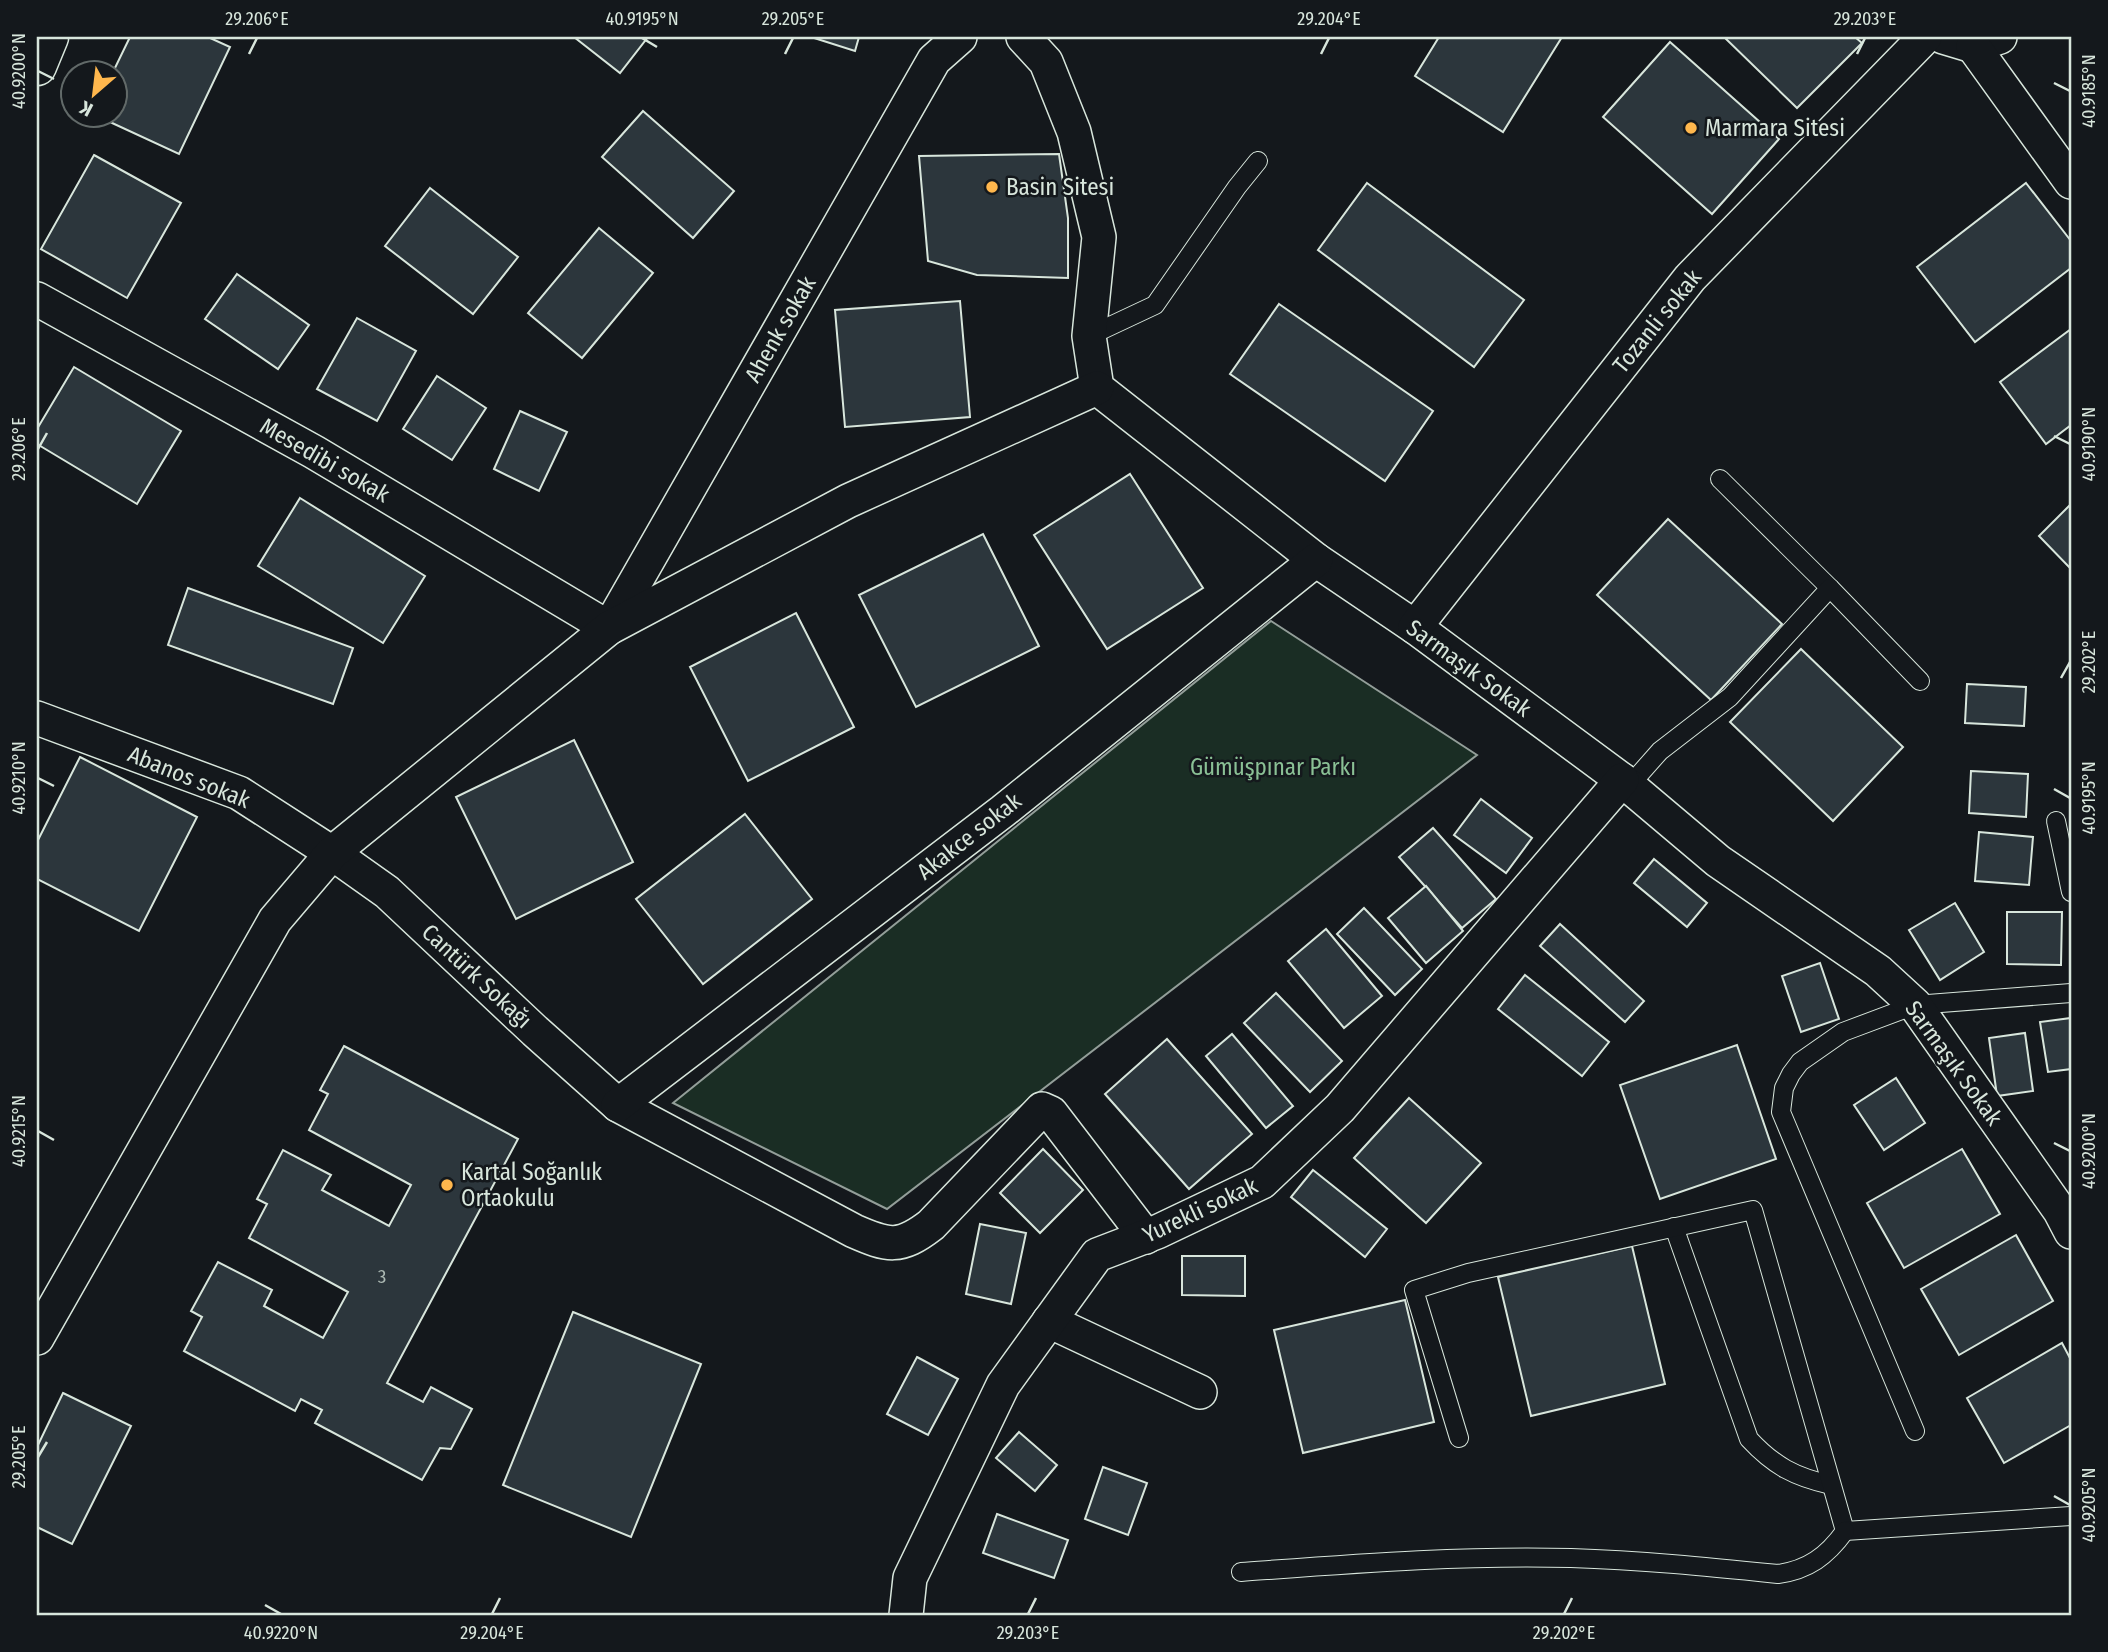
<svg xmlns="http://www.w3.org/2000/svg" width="2108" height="1652" viewBox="0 0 2108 1652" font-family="'Fira Sans Condensed',sans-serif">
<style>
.green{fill:#1a2d24;stroke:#939e99;stroke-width:2}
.building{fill:#2c363c;stroke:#d8e6dc;stroke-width:2}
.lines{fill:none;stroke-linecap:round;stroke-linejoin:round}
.lane-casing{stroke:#d8e6dc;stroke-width:20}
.street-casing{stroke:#d8e6dc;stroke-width:36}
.secondary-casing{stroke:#d8e6dc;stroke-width:41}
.lane{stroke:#14181c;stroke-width:18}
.street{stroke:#14181c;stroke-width:33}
.secondary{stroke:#14181c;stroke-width:38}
.ticks{fill:none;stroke:#d8e6dc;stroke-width:2.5}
.poi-dot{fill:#ffb74d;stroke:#14181c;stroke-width:2.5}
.labels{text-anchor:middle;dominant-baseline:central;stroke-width:5;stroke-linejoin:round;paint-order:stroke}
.number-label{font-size:19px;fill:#adbab4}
.poi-label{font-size:23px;fill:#d8e6dc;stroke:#14181c;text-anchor:start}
.street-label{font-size:23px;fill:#d8e6dc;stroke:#14181c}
.park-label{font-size:23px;fill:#8ac095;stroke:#14181c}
.neatline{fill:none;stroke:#d8e6dc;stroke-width:2.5}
.ticks-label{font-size:18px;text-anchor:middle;fill:#d8e6dc}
</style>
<rect width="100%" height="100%" fill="#14181c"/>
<path class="green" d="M1271 621 1477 755 887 1209 673 1103Z"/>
<g class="building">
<path d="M130 37H208L230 47 179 154 97 116H116V74H112Z"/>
<path d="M574 37H648L620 73Z"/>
<path d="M811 37H859L855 51Z"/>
<path d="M1439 37H1562L1503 132 1415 76Z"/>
<path d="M1724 37H1855L1862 43 1797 108Z"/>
<path d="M1670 42 1779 139 1712 214 1603 117Z"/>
<path d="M643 111 734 191 693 238 602 157Z"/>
<path d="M1059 154 1068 218V278L977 275 928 261 919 156Z"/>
<path d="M94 155 181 203 127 298 41 249Z"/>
<path d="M1367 183 1524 300 1474 367 1318 250Z"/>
<path d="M2026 183 2071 241V268L1975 342 1917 267Z"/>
<path d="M430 188 518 257 473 314 385 246Z"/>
<path d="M599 228 653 273 582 358 528 313Z"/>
<path d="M237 274 309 325 278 369 205 319Z"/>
<path d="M960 301 970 417 845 427 835 310Z"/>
<path d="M1279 304 1433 411 1385 481 1230 374Z"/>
<path d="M357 318 416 351 377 421 317 389Z"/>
<path d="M2071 329V425L2046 444 2000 382Z"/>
<path d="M74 367 181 431 137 504 37 444V429Z"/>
<path d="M437 376 486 408 452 460 403 429Z"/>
<path d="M520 411 567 432 539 491 494 469Z"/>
<path d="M1130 474 1203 588 1107 649 1034 535Z"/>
<path d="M300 498 425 576 383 643 258 566Z"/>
<path d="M2071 504V569L2039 536Z"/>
<path d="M1668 519 1782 624 1711 700 1597 595Z"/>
<path d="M983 534 1039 646 916 707 859 595Z"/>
<path d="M188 588 353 648 333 704 168 645Z"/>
<path d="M796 613 854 727 748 781 690 667Z"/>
<path d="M1801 649 1903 747 1833 821 1730 722Z"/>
<path d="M1967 684 2026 687 2024 726 1965 723Z"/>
<path d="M574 740 633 862 516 919 456 797Z"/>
<path d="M80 757 197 817 139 931 37 879V842Z"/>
<path d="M1971 771 2028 774 2026 817 1969 813Z"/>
<path d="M1481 799 1532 838 1506 873 1454 835Z"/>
<path d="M745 814 812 899 703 984 636 899Z"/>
<path d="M1433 828 1496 899 1462 928 1399 857Z"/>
<path d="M1979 832 2033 837 2029 885 1975 881Z"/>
<path d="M1654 859 1707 903 1687 927 1634 883Z"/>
<path d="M1426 886 1463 931 1426 963 1388 918Z"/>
<path d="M1955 903 1984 952 1940 980 1909 930Z"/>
<path d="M1364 908 1422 969 1395 995 1337 934Z"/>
<path d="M2007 912H2062L2061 965 2007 964Z"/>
<path d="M1560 924 1644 1001 1625 1022 1540 946Z"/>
<path d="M1326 929 1382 996 1344 1028 1288 961Z"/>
<path d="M1820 963 1839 1019 1801 1032 1782 976Z"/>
<path d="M1525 975 1609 1042 1582 1076 1498 1009Z"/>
<path d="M1276 993 1342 1061 1310 1092 1244 1023Z"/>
<path d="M2071 1018V1069L2048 1072 2040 1022Z"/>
<path d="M2025 1033 2033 1091 1997 1096 1989 1038Z"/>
<path d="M1232 1034 1293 1106 1266 1128 1206 1056Z"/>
<path d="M1167 1039 1252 1134 1189 1189 1105 1094Z"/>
<path d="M1737 1045 1776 1159 1660 1199 1620 1085Z"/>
<path d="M344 1046 518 1139 387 1383 423 1402 431 1387 472 1409 451 1449 440 1448 422 1480 315 1423 322 1410 301 1399 295 1411 184 1351 202 1317 191 1311 218 1262 272 1290 264 1306 323 1338 348 1292 249 1238 267 1204 257 1199 283 1150 331 1175 322 1190 389 1226 411 1185 309 1130 328 1094 320 1090Z"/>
<path d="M1896 1078 1925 1123 1884 1150 1854 1105Z"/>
<path d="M1409 1098 1481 1163 1426 1223 1354 1158Z"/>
<path d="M1043 1149 1083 1190 1040 1233 1000 1193Z"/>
<path d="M1962 1149 2000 1214 1904 1268 1867 1203Z"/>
<path d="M1313 1170 1387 1229 1365 1257 1291 1197Z"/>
<path d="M980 1224 1026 1233 1011 1304 966 1294Z"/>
<path d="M2016 1235 2053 1301 1959 1355 1921 1289Z"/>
<path d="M1632 1246 1665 1384 1531 1416 1498 1277Z"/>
<path d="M1182 1256H1245V1296L1182 1295Z"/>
<path d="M1405 1300 1434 1422 1303 1453 1274 1330Z"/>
<path d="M573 1312 701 1364 631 1537 503 1485Z"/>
<path d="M2062 1343 2071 1360V1425L2004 1463 1967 1398Z"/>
<path d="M917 1357 958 1379 928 1435 887 1414Z"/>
<path d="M63 1393 131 1426 72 1544 37 1527V1447Z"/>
<path d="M1019 1432 1057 1465 1035 1491 996 1458Z"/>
<path d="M1103 1467 1147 1483 1128 1535 1085 1519Z"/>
<path d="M997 1514 1068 1540 1054 1578 983 1553Z"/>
</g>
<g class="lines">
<defs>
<g id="lane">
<path d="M1089 336 1155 305 1237 187 1258 161"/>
<path d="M1720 479 1830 588"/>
<path d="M1629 786 1660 751 1730 697 1830 588 1920 681"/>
<path d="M2056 821 2071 892"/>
<path d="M1674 1227 1749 1439C1774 1466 1795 1477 1831 1485"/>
<path d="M1915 1431 1781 1112 1784 1088 1791 1074 1800 1062 1843 1032 1915 1005 2071 993"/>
<path d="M1459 1438 1414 1290 1468 1273 1753 1210 1845 1531"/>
<path d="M1845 1531 2071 1516"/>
<path d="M1241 1572C1351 1564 1461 1555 1571 1558 1640 1560 1709 1567 1778 1574 1808 1570 1827 1556 1845 1531"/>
</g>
<g id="street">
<path d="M1023 37 1046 62 1074 132 1099 237 1089 336 1097 388 1316 560 1415 627 1622 780 1718 861 1878 971 1915 1005 2060 1211 2071 1232"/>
<path d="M1943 37 1973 46 2000 37"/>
<path d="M1973 46 2071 182"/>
<path d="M37 299 314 452 609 628 934 60 960 37"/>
<path d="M1415 627 1690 278 1925 37"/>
<path d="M37 718 239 793 332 853 387 892 535 1031 618 1105 854 1231C888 1246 900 1249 931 1225L1042 1109 1051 1113 1146 1237"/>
<path d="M618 1105 1003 811 1316 560"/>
<path d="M1049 1321 1200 1392"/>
<path d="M37 1338 275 920 332 853 609 628 848 501 1097 388"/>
<path d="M906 1615 910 1578 1003 1385 1097 1255 1157 1232 1262 1182 1340 1108 1622 780"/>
</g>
<path id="secondary" d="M37 66 49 37"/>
</defs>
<use href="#lane" class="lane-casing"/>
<use href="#street" class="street-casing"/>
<use href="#secondary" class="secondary-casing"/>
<use href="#lane" class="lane"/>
<use href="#street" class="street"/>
<use href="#secondary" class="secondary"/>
</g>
<path class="ticks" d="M642 38 657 47M249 54 257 38M785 54 793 38M1321 54 1329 38M1857 54 1865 38M38 71 54 79M2054 83 2070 91M2054 436 2070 444M38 449 47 433M2061 678 2070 662M38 778 54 786M2054 789 2070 798M38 1131 54 1140M2054 1143 2070 1151M38 1457 47 1442M2054 1496 2070 1505M265 1605 281 1614M492 1614 500 1598M1028 1614 1036 1598M1564 1614 1572 1598"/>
<g class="poi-dot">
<circle cx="1691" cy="128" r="7"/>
<circle cx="992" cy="187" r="7"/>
<circle cx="447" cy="1185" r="7"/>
</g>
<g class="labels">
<g class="number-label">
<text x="382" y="1276">3</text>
</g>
<g class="poi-label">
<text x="1705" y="128">Marmara Sitesi</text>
<text x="1006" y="187">Basin Sitesi</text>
<text x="461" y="1172">Kartal Soğanlık<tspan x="461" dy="26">Ortaokulu</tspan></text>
</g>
<g class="street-label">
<text transform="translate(1657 321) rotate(-51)">Tozanli sokak</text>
<text transform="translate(780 329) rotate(-60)">Ahenk sokak</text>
<text transform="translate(325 460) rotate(30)">Mesedibi sokak</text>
<text transform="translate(1469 668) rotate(36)">Sarmaşık Sokak</text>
<text transform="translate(189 777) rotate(22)">Abanos sokak</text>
<text transform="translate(969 836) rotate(-38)">Akakce sokak</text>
<text transform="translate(477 976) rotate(43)">Cantürk Sokağı</text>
<text transform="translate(1954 1063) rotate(54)">Sarmaşık Sokak</text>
<text transform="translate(1200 1210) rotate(-25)">Yurekli sokak</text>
</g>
<g class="park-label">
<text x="1273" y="767">Gümüşpınar Parkı</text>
</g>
</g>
<rect width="2108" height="1652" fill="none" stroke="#14181c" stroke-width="77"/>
<g transform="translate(94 94) rotate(208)"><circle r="33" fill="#14181c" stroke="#626a69" stroke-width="2"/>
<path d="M0-5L12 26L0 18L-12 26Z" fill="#ffb74d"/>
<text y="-10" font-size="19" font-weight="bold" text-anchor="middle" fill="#d8e6dc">K</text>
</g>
<rect x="38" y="38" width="2032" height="1576" class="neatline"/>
<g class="ticks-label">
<text x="257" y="25">29.206°E</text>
<text x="642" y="25">40.9195°N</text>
<text x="793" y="25">29.205°E</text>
<text x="1329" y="25">29.204°E</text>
<text x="1865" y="25">29.203°E</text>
<text transform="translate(19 71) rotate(-90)" y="6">40.9200°N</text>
<text transform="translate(2089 91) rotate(-90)" y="6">40.9185°N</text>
<text transform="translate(2089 444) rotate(-90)" y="6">40.9190°N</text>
<text transform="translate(19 449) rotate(-90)" y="6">29.206°E</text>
<text transform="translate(2089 662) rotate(-90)" y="6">29.202°E</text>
<text transform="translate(19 778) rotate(-90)" y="6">40.9210°N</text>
<text transform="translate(2089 798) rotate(-90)" y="6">40.9195°N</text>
<text transform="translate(19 1131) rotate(-90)" y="6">40.9215°N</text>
<text transform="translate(2089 1151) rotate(-90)" y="6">40.9200°N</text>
<text transform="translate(19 1457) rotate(-90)" y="6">29.205°E</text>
<text transform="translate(2089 1505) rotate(-90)" y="6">40.9205°N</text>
<text x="281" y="1639">40.9220°N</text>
<text x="492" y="1639">29.204°E</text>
<text x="1028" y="1639">29.203°E</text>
<text x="1564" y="1639">29.202°E</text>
</g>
</svg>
